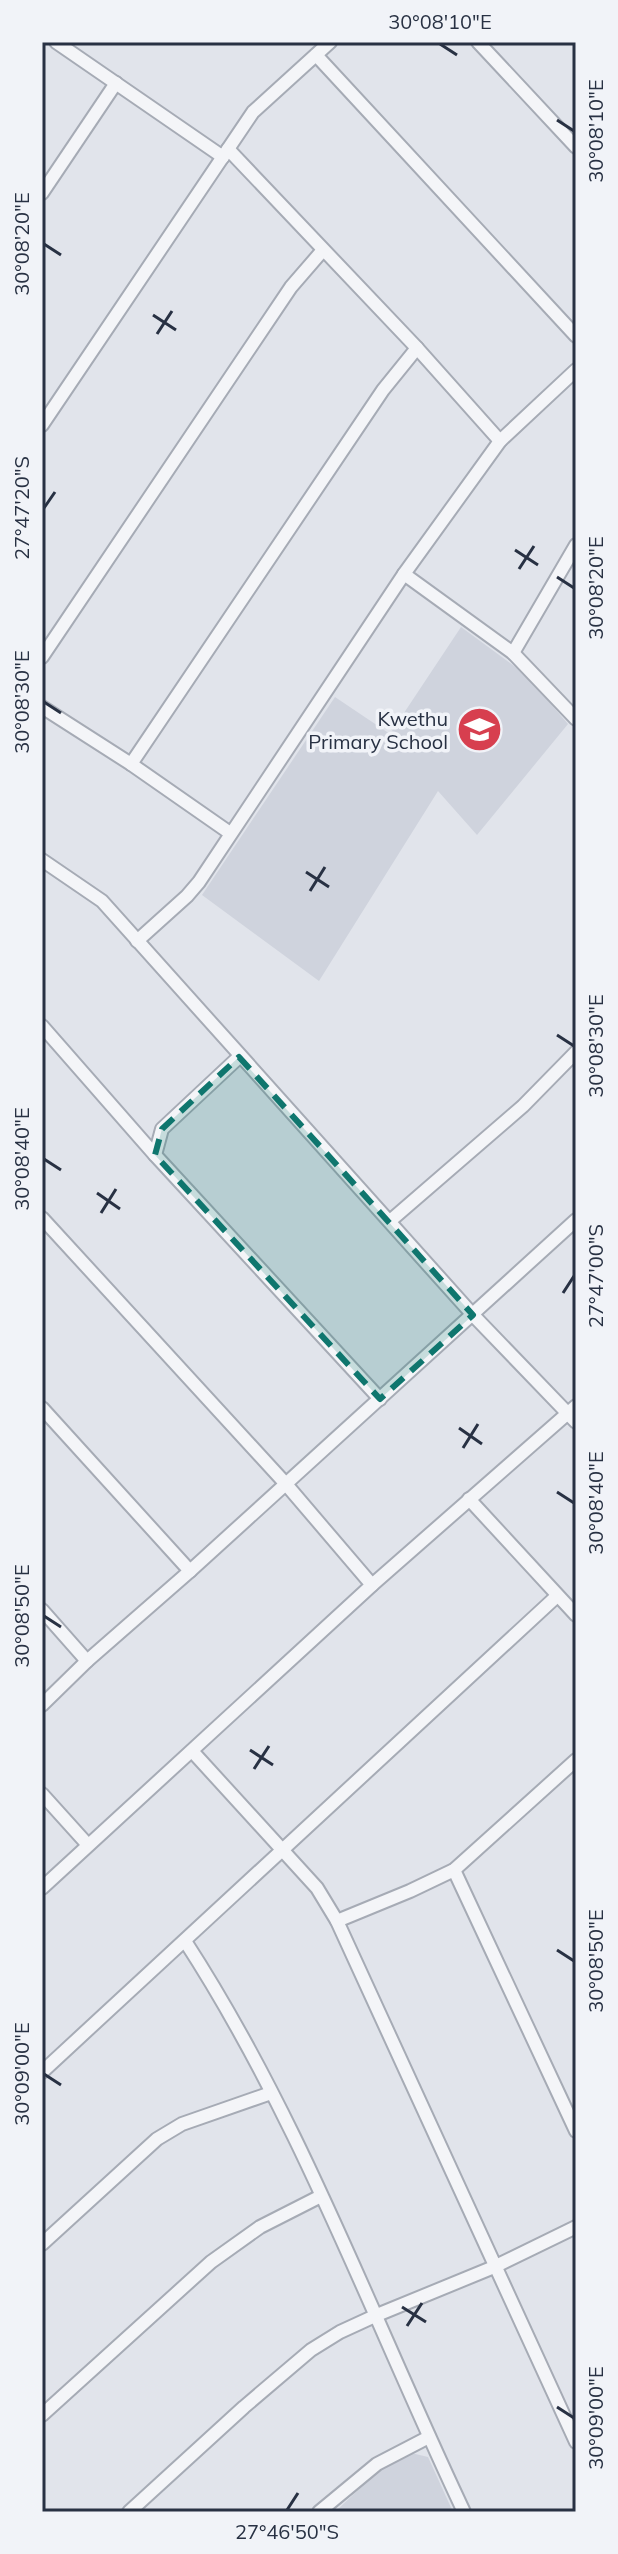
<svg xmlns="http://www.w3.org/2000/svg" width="618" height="2554" viewBox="0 0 618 2554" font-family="Mulish,sans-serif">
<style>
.built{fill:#cfd3dd}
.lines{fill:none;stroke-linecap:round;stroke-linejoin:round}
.minor-casing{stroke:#a6abb5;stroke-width:16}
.minor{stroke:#f4f5f8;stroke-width:12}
.marked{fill:#0f766e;fill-opacity:0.2;stroke:#0f766e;stroke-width:6;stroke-dasharray:16 10;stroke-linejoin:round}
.ticks{fill:none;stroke:#283143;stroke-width:3}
.labels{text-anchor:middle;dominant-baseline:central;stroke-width:7;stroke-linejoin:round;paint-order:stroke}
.poi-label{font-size:20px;fill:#283143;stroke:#f1f3f8;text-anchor:end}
.neatline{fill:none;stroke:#283143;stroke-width:3}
.ticks-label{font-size:20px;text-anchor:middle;fill:#283143}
</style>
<rect width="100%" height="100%" fill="#e1e4eb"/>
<g class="built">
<path d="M461 627 525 674 568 724 477 835 438 791 319 981 202 895 335 697 390 734Z"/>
<path d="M407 2452 428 2457 453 2512H335L377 2472Z"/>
</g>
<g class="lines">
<defs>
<g id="minor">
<path d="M56 42 223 157"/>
<path d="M478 42 576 147"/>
<path d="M316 55 576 336"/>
<path d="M228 149 417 348 500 441"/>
<path d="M42 193 116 83"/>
<path d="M42 425 253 112 330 42"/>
<path d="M404 574 513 653 576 719"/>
<path d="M513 653 576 545"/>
<path d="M42 657 291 287 323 250"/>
<path d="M42 707 131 764 230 833"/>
<path d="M131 764 383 390 417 348"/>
<path d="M42 860 102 901 473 1315 576 1422"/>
<path d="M137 941 187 896 199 882 404 574 500 441 576 370"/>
<path d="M42 1026 155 1155 380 1399"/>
<path d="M155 1155 162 1129 239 1057"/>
<path d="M42 1218 285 1483 372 1585"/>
<path d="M390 1221 523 1106 576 1052"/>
<path d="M42 1408 190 1571"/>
<path d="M469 1499 576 1615"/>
<path d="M42 1610 87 1661"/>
<path d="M42 1705 87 1661 190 1571 576 1220"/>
<path d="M192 1751 317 1888 337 1921 576 2442"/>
<path d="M42 1794 88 1845"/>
<path d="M454 1870 576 2131"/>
<path d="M42 1888 372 1585 576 1406"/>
<path d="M337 1921 410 1891 454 1870 576 1760"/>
<path d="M185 1941C300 2118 374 2322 464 2512"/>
<path d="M42 2072 557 1596"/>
<path d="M42 2244 157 2139 182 2124 271 2093"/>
<path d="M42 2415 211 2262 260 2227 321 2196"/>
<path d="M129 2512 244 2407 311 2350 340 2332 377 2315 494 2267 576 2227"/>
<path d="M319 2512 377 2464 429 2437"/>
</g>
</defs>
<use href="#minor" class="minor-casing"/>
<use href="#minor" class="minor"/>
</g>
<path class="marked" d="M239 1057 473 1315 380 1399 155 1155 162 1129Z"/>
<path class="ticks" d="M440 44 457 55M557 120 574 131M44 244 61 255M153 315 176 330M157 334 172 311M44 508 55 492M515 550 538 565M519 569 534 546M557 577 574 588M44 702 61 713M306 872 329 887M310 891 325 867M557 1035 574 1046M44 1159 61 1170M97 1193 120 1209M101 1213 116 1189M563 1293 574 1276M459 1428 482 1444M463 1448 478 1424M557 1492 574 1503M44 1616 61 1627M250 1750 273 1765M254 1769 269 1746M557 1950 574 1961M44 2074 61 2085M402 2307 426 2322M407 2326 422 2303M557 2407 574 2418M287 2510 298 2493"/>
<defs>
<symbol id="school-disc" viewBox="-11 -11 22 22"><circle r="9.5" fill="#d73f4f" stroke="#f1f3f8"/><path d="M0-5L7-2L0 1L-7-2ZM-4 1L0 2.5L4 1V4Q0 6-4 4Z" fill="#fff"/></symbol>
</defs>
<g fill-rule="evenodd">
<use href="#school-disc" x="454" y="704" width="51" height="51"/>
</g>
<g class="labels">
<g class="poi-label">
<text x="448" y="718">Kwethu<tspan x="448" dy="23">Primary School</tspan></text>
</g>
</g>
<rect width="618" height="2554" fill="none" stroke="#f1f3f8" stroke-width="88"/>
<rect x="44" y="44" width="530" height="2466" class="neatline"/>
<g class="ticks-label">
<text x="440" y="29">30°08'10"E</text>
<text transform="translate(596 131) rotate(-90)" y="7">30°08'10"E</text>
<text transform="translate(22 244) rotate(-90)" y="7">30°08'20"E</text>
<text transform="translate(22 508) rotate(-90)" y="7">27°47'20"S</text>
<text transform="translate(596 588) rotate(-90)" y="7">30°08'20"E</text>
<text transform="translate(22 702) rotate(-90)" y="7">30°08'30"E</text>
<text transform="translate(596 1046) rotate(-90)" y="7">30°08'30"E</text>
<text transform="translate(22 1159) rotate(-90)" y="7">30°08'40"E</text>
<text transform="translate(596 1276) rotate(-90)" y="7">27°47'00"S</text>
<text transform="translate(596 1503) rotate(-90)" y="7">30°08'40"E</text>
<text transform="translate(22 1616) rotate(-90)" y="7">30°08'50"E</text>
<text transform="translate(596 1961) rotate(-90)" y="7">30°08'50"E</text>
<text transform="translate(22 2074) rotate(-90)" y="7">30°09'00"E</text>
<text transform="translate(596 2418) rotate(-90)" y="7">30°09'00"E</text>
<text x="287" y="2539">27°46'50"S</text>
</g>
</svg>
